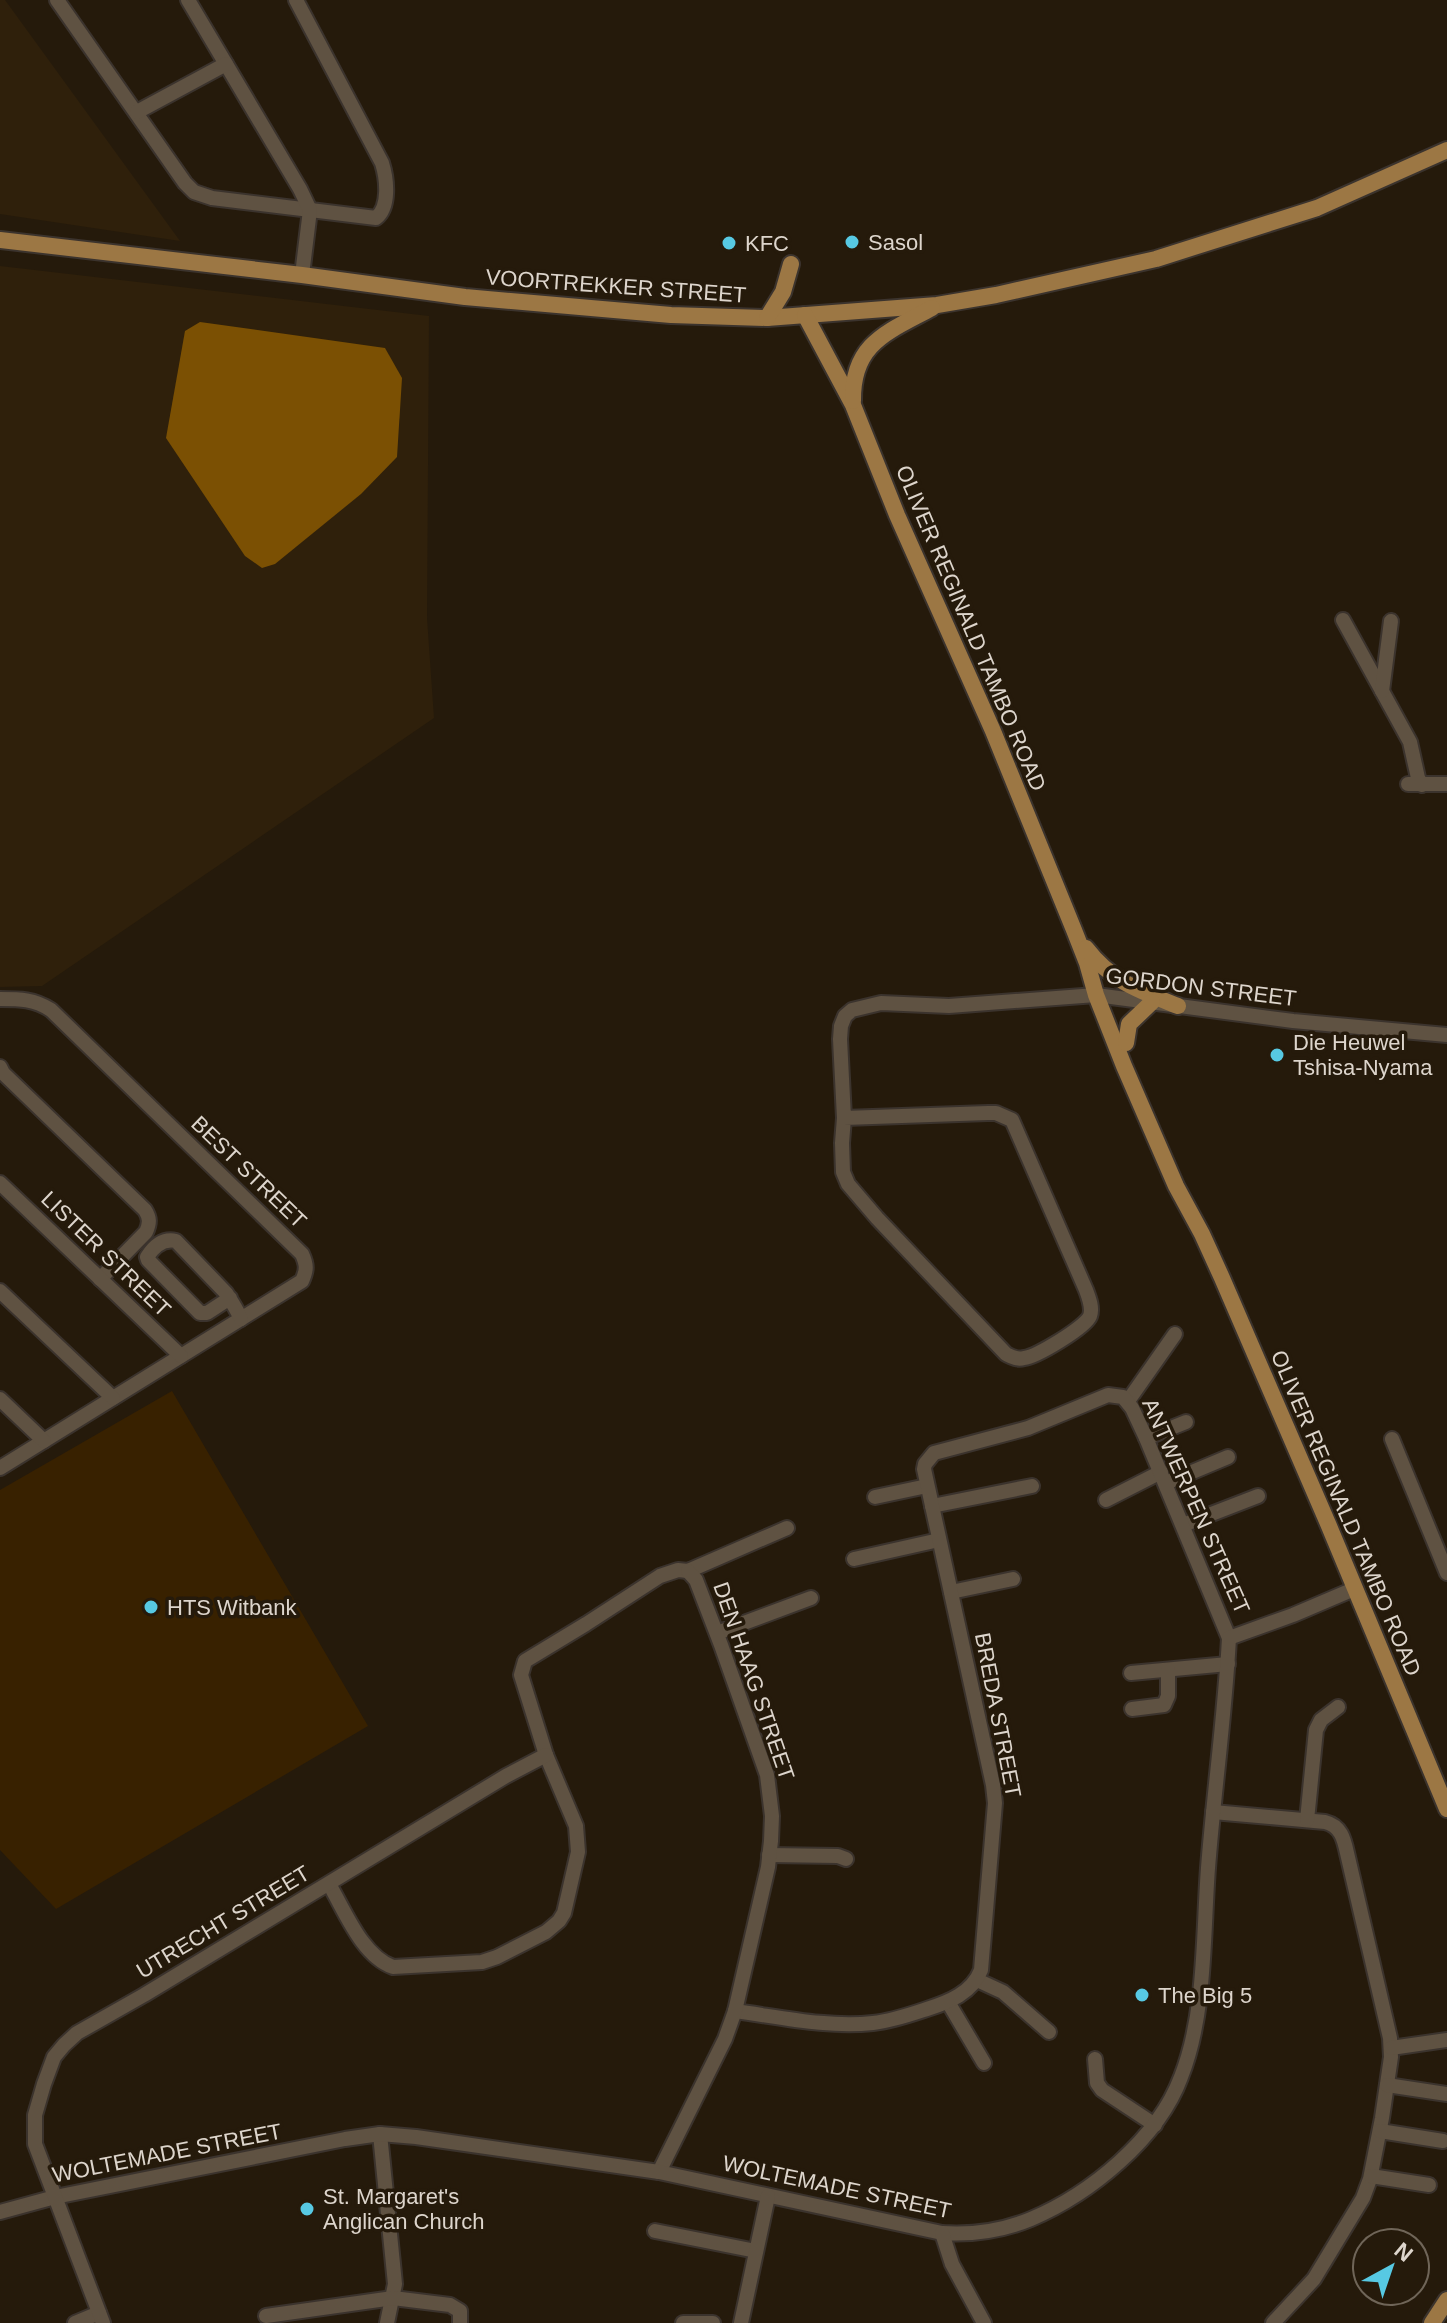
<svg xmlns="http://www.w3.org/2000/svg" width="1447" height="2323" viewBox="0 0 1447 2323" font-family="Arial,sans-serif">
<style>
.built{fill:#2f200b}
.grass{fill:#382100}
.water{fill:#7b5003}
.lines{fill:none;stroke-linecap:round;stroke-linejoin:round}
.minor-casing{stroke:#3b332d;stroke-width:18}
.major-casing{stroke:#3b332d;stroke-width:20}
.minor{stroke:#5f5242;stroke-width:14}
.major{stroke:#9c7744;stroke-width:16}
.poi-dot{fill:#57c9e3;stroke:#251a0b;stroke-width:3}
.labels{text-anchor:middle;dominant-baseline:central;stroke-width:7;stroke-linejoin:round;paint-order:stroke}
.poi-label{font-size:22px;fill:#ddd5cc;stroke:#251a0b;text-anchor:start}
.street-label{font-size:22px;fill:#ddd5cc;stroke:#251a0b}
</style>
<rect width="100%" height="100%" fill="#251a0b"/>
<g class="built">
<path d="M0 0H5L180 241 0 214Z"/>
<path d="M0 266 429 316 427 618 434 718 42 986 0 987Z"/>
</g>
<path class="grass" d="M172 1391 368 1726 56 1909 0 1850V1490Z"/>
<path class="water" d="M200 322 385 348 402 378 397 457 361 494 275 564 262 568 245 556 166 438 185 331Z"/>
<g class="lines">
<defs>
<g id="minor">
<path d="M57 0 185 183 194 192 212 198 376 218C390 207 387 179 382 163L296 0"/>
<path d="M188 0 300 189 310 210 302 275"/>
<path d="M137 112 226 64"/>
<path d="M1343 620 1410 742 1418 778 1422 785"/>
<path d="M1382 691 1391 621"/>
<path d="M1408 784H1447"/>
<path d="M0 999C20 999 34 999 51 1010L302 1254C307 1265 307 1270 302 1281L0 1468"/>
<path d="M0 1067 3 1073 145 1210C150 1218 150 1223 146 1232L100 1279"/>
<path d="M844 1118 988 1113H996L1012 1120 1086 1290C1089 1298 1093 1308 1090 1316 1086 1327 1036 1357 1024 1358 1017 1360 1012 1357 1006 1354L877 1218 848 1184 843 1172 842 1143 844 1118 840 1039 841 1026 845 1016 852 1010 881 1003 949 1006 1096 995 1293 1021 1447 1035"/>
<path d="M0 1183 181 1356"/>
<path d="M0 1291 113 1398"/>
<path d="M230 1298 207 1313H200L148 1260 147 1257C154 1246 163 1238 176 1241L226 1293C232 1302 237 1310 241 1319"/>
<path d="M0 1399 44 1441"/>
<path d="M1128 1401 1175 1334"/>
<path d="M1146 1438 1186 1422"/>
<path d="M1392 1439 1447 1573"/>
<path d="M1166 1483 1228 1457"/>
<path d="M875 1497 927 1486"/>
<path d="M1106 1500 1161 1472"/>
<path d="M932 1506 1032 1486"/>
<path d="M1183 1525 1258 1496"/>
<path d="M854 1559 939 1540"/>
<path d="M951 1592 1013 1579"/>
<path d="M717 1633 811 1598"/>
<path d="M1131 1673 1228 1664"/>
<path d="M1132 1709 1164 1705 1168 1696V1670"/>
<path d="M1213 1812 1325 1822C1341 1826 1344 1839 1347 1853L1390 2038 1391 2057 1382 2118 1370 2179 1363 2198 1314 2279 1273 2323"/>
<path d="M1307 1820 1316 1730 1321 1720 1338 1707"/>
<path d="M769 1855 838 1856 846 1859"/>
<path d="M329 1884C345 1911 362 1956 393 1967L482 1962 497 1957 546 1932 559 1921 564 1913 578 1852 576 1826 546 1755 521 1675 525 1661 586 1624 660 1576 678 1570 688 1571 787 1528"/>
<path d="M977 1980 1003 1992 1049 2032"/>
<path d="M948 2002 984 2063"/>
<path d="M735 2011C780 2017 828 2028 873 2023 892 2021 909 2015 927 2009 949 2002 972 1993 981 1970L995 1803 993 1785 924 1469 925 1464 934 1453 1028 1428 1108 1395 1123 1397 1132 1408 1146 1438 1229 1638"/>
<path d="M1391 2048 1447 2040"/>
<path d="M1095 2059 1097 2083 1102 2090 1155 2125"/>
<path d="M1387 2085 1447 2094"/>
<path d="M1380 2131 1443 2141"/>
<path d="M380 2134 395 2284 387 2323"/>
<path d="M659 2172 725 2039 735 2011 768 1867 771 1841 772 1816 767 1775 721 1645 696 1580 688 1571"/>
<path d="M1371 2176 1429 2185"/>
<path d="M0 2212 55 2197 345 2139 380 2134 416 2137 659 2172 942 2233C972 2235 1002 2231 1031 2219 1090 2194 1158 2139 1181 2077 1206 2014 1203 1935 1208 1868 1214 1791 1225 1715 1229 1638L1293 1615 1354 1589"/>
<path d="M655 2231 756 2251"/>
<path d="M942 2233 952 2264 984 2323"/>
<path d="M266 2316 393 2298 450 2305 460 2311V2323"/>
<path d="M75 2323 99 2313"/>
<path d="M103 2323 35 2144V2115L44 2084 54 2057 64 2045 77 2033 144 1995 506 1776 546 1755"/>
<path d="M683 2323H713"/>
<path d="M741 2323 768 2196"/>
</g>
<g id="major">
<path d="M0 240 302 275 465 297 671 315 767 318 937 305 996 295 1156 259 1317 208 1447 150"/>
<path d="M805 315 853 405 897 515 993 731 1074 930 1087 963 1096 995 1124 1066 1176 1186 1202 1234 1222 1278 1329 1526 1447 1809"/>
<path d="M767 318 783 292 791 264"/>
<path d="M853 401C852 343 888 332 932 308"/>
<path d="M1086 948C1112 982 1140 991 1178 1006"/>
<path d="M1126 1043 1129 1024 1152 1002"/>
<path d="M1432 2323 1447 2300"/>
</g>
</defs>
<use href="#minor" class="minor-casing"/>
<use href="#major" class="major-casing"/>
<use href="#minor" class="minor"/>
<use href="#major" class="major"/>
</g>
<g class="poi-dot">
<circle cx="852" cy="242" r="8"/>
<circle cx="729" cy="243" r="8"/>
<circle cx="1277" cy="1055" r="8"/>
<circle cx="151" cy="1607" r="8"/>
<circle cx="1142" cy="1995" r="8"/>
<circle cx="307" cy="2209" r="8"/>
</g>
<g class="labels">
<g class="poi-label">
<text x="868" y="242">Sasol</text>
<text x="745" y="243">KFC</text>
<text x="1293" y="1042">Die Heuwel<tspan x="1293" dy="25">Tshisa-Nyama</tspan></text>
<text x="167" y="1607">HTS Witbank</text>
<text x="1158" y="1995">The Big 5</text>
<text x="323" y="2196">St. Margaret's<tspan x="323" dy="25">Anglican Church</tspan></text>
</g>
<g class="street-label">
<text transform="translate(616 286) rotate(4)">VOORTREKKER STREET</text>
<text transform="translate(971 628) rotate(67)">OLIVER REGINALD TAMBO ROAD</text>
<text transform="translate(1201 987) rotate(7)">GORDON STREET</text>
<text transform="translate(249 1172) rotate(44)">BEST STREET</text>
<text transform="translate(106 1254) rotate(44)">LISTER STREET</text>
<text transform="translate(1196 1506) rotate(66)">ANTWERPEN STREET</text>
<text transform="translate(1346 1513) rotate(67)">OLIVER REGINALD TAMBO ROAD</text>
<text transform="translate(754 1681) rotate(71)">DEN HAAG STREET</text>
<text transform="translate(998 1715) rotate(79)">BREDA STREET</text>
<text transform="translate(223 1922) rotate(-31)">UTRECHT STREET</text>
<text transform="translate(167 2153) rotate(-11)">WOLTEMADE STREET</text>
<text transform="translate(837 2187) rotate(12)">WOLTEMADE STREET</text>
</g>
</g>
<g transform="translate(1391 2267) rotate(40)"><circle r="38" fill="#251a0b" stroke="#6f6558" stroke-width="2"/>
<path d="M0-6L14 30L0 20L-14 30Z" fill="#57c9e3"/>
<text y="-12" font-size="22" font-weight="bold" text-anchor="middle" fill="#ddd5cc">N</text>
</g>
</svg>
